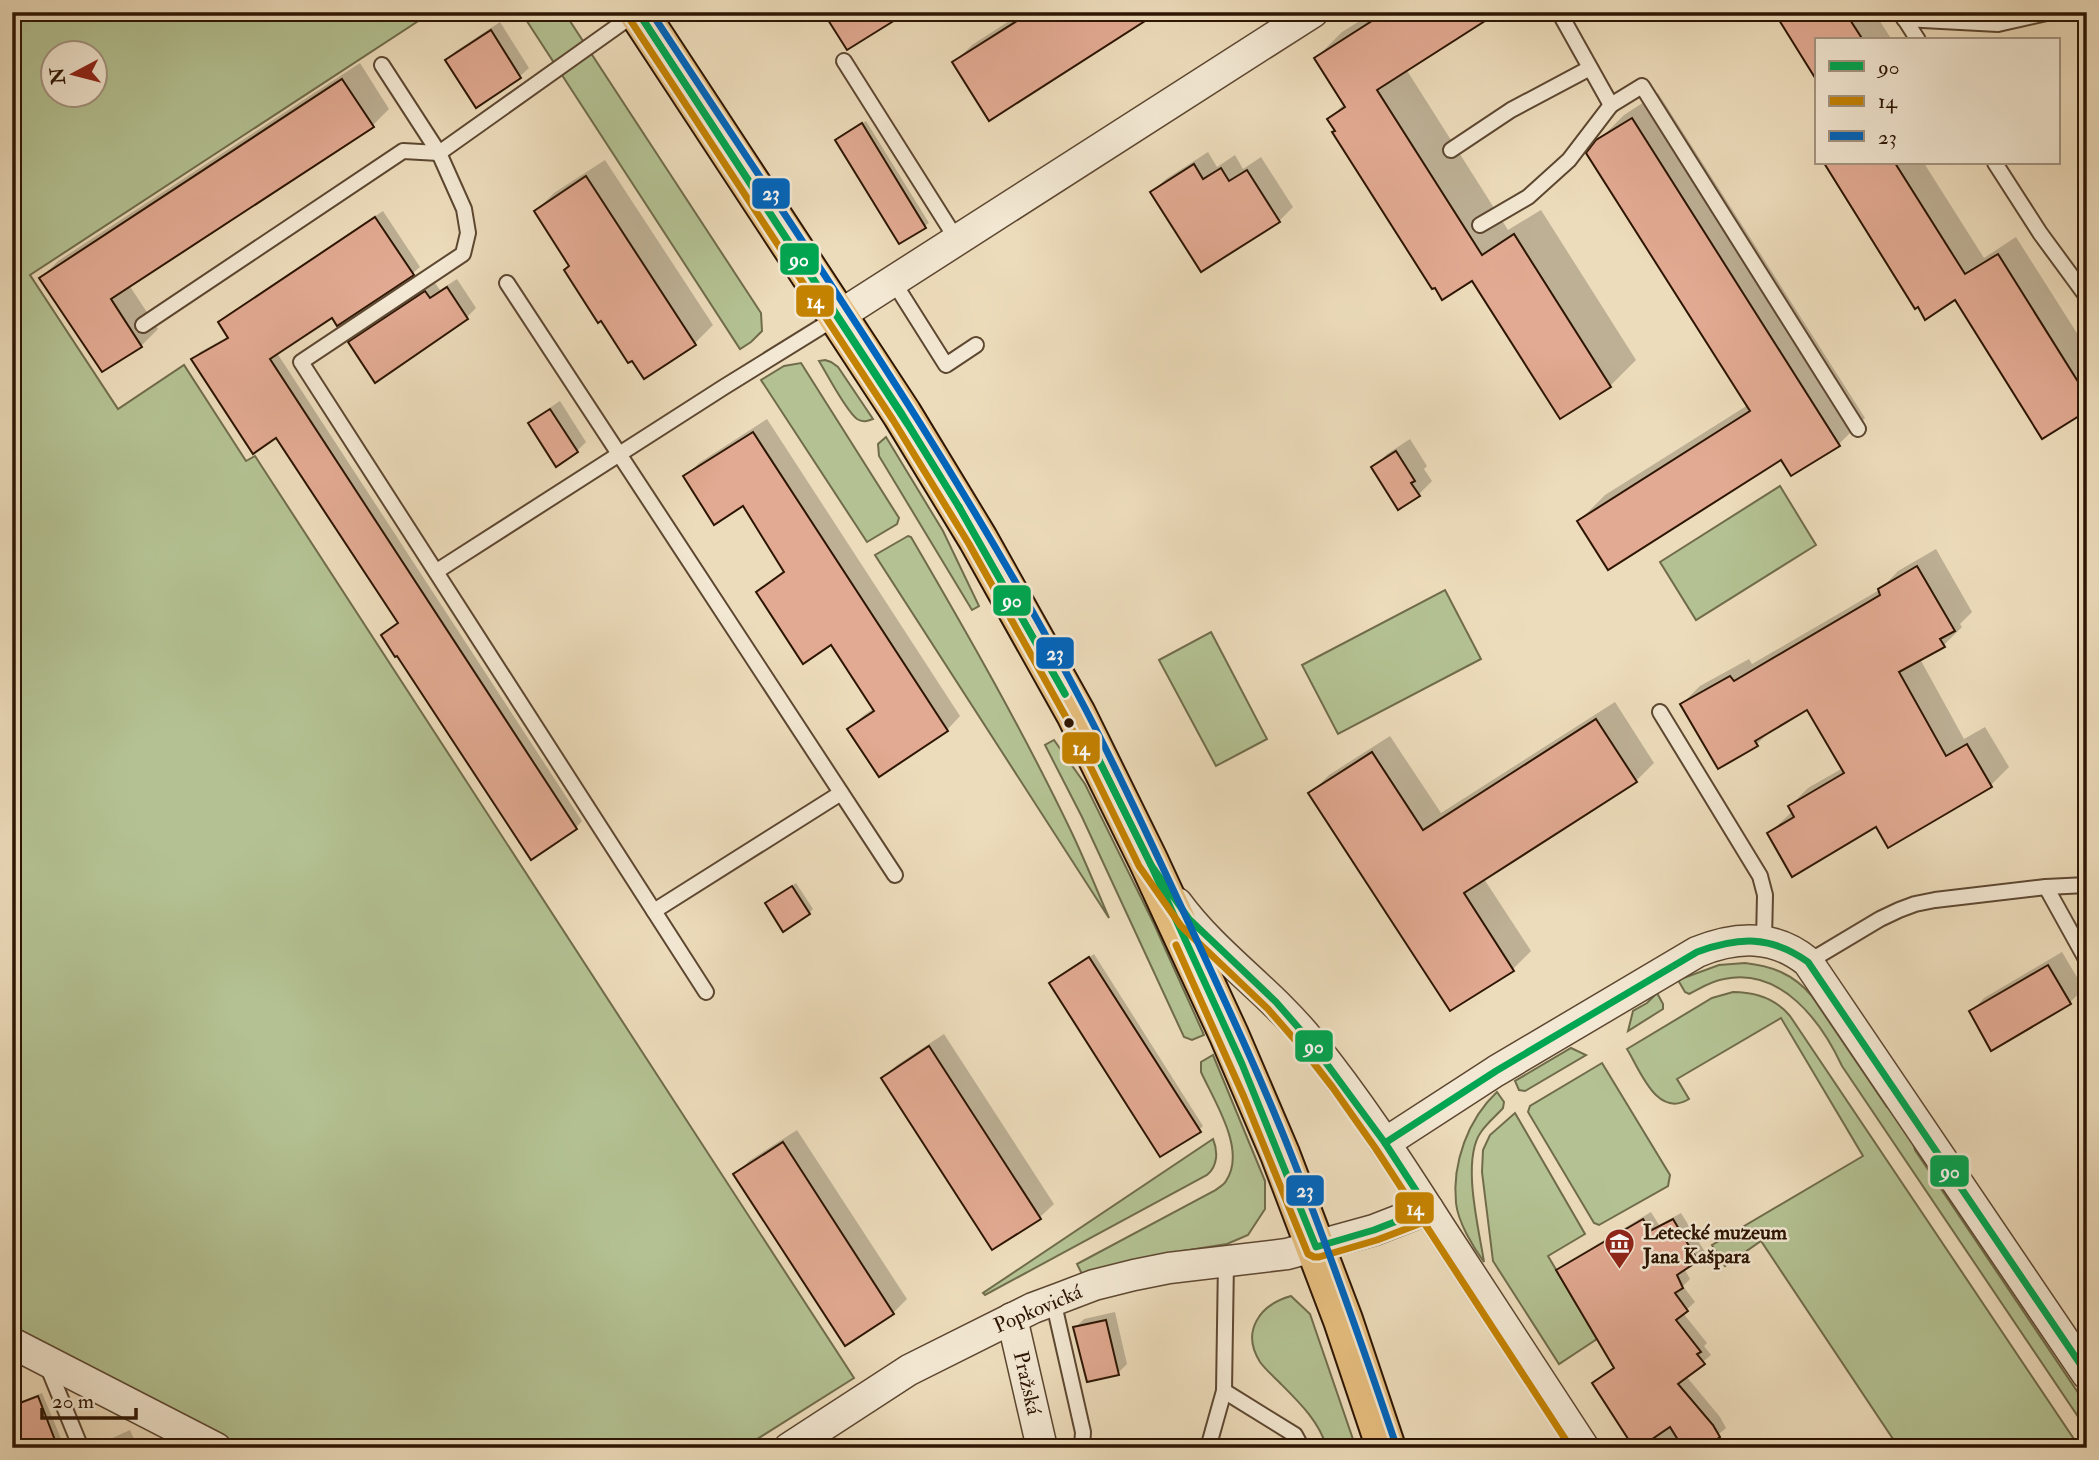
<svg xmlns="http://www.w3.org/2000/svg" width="2099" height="1460" viewBox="0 0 2099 1460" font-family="'IM FELL Double Pica',serif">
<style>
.green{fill:#b4c293;stroke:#706c4b;stroke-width:2;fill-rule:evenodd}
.shadow{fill:#0003}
.building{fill:#e2aa92;stroke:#2d1503;stroke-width:2}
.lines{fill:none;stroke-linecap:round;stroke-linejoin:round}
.lane-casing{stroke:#5d4731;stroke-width:18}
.street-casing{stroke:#5d4731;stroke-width:33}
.primary-casing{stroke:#2d1503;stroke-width:42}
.lane{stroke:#f3e8d3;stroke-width:14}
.street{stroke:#f3e8d3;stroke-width:30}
.primary{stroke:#e6be7e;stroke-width:38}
.bus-1-casing{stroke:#f3e8d3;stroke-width:12}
.bus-2-casing{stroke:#f3e8d3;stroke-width:12}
.bus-3-casing{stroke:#f3e8d3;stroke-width:12}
.bus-1{stroke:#00a651;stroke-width:7}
.bus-2{stroke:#c48201;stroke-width:7}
.bus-3{stroke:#0065bd;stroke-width:7}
.bus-dot{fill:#2d1503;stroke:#f3e8d3;stroke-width:2.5}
.labels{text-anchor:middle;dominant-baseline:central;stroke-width:5;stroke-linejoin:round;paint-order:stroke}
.poi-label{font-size:21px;font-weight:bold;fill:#2d1503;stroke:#f3e8d3;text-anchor:start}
.street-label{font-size:21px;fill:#2d1503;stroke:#f3e8d3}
.line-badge{stroke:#f3e8d3;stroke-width:2.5}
.badge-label{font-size:19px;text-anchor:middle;font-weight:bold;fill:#fff}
</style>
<rect width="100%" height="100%" fill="#eddcbb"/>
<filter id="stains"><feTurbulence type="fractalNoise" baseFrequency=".00286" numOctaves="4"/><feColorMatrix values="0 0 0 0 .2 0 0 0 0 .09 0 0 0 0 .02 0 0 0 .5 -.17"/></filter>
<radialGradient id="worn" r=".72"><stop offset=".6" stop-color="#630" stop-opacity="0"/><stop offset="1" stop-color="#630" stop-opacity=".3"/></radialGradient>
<g class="green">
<path d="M12 12H432L30 275 118 409 184 365 246 461 255 456 854 1378 743 1448H232L12 1338ZM52 52H94V94H52Z"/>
<path d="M521 12H564L761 313 762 331 751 342 740 349Z"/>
<path d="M825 360 831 362 838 367 873 419C868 421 863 423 857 419 846 411 827 374 819 361Z"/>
<path d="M801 363 899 518 897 524 867 542 761 380 784 366Z"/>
<path d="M886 437 943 531 979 606 972 610 879 456 878 444Z"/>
<path d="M1780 486 1816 545 1696 620 1660 562Z"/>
<path d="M908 536 911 537C967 633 1022 729 1070 829 1084 858 1096 888 1109 918L875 555Z"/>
<path d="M1445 590 1481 659 1338 734 1302 665Z"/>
<path d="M1211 632 1267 739 1216 766 1159 660Z"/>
<path d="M1054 740 1085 784 1154 924 1204 1035 1192 1040 1184 1037 1082 817 1045 745Z"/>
<path d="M1745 963C1772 966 1793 974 1811 995L1887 1107C1900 1116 1912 1134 1915 1150L2087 1406V1430L1842 1066C1821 1021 1781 967 1724 979 1711 981 1701 988 1689 994L1685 992 1678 980 1719 965Z"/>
<path d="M1733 992C1756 992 1775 998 1790 1016L2080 1448H1899L1761 1241 1725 1266 1712 1245 1863 1156 1781 1018 1677 1079 1689 1099C1657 1119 1640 1070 1627 1049L1712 998Z"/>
<path d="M1657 993 1663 1004V1009L1628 1031 1633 1011 1647 1003Z"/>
<path d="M1571 1048 1586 1055 1525 1091 1519 1090 1515 1081Z"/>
<path d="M1213 1055 1265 1181V1209L1248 1235 1227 1244 1183 1251 1085 1280 1077 1264 1214 1191C1218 1188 1224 1185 1226 1181 1247 1150 1214 1101 1201 1072V1062Z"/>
<path d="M1602 1063 1670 1175 1668 1186 1599 1225 1594 1223 1528 1112 1530 1106Z"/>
<path d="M1497 1092 1504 1102 1503 1108C1496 1116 1487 1123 1481 1132 1461 1160 1479 1229 1484 1262 1473 1247 1458 1222 1456 1203 1452 1163 1468 1119 1497 1092Z"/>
<path d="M1515 1113 1585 1234 1548 1256 1597 1339 1559 1364 1493 1261 1482 1172 1483 1150 1490 1135Z"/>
<path d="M1213 1139C1218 1151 1218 1166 1207 1175L985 1295 983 1293Z"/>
<path d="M1291 1296 1310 1314 1356 1448H1327C1319 1421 1299 1402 1279 1382 1273 1376 1265 1369 1260 1362 1241 1332 1259 1305 1291 1296Z"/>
</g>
<g class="shadow">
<path d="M1023 12H1156L954 63 972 45Z"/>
<path d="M1374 12H1496L1406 69 1508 230 1541 210 1636 360 1610 386 1473 278 1337 130 1329 119 1345 103 1316 58 1342 32Z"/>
<path d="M1776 12H1874L1892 40H1817V78Z"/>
<path d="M500 22 529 68 520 76 477 105 447 60 456 51Z"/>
<path d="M360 63 389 109 373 125 129 285 158 329 141 346 41 278 58 261Z"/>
<path d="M1658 93 1865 418 1839 444 1781 458 1579 521 1605 495 1748 405 1597 142 1624 115Z"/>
<path d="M866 121 929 223 900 242 841 136Z"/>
<path d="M1208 152 1217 167 1235 155 1243 169 1261 157 1293 207 1279 221 1152 192 1166 179Z"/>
<path d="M605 160 713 325 695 343 644 377 602 319 536 211 554 193Z"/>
<path d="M1826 163H1924L1984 258 2016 237 2087 349V409L1956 298 1916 306Z"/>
<path d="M383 211 420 267 413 273 338 324 332 316 277 353 582 821 576 828 398 654 383 635 399 622 276 436 194 359 200 352 229 336 220 322 227 315Z"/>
<path d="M457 279 476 308 467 317 375 381 350 343 359 334 435 283 440 290Z"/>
<path d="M560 401 586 442 577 451 531 423 539 415Z"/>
<path d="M767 419 960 716 947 730 849 729 863 716 874 708 832 642 758 592 784 570 744 504 685 477 699 463Z"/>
<path d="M1410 439 1427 466 1424 469 1432 481 1419 494 1373 468 1387 454Z"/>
<path d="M1936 549 1972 612 1960 624 1962 627 1944 645 1920 659 1964 739 1985 727 2009 767 1991 785 1769 833 1793 811 1790 806 1808 788 1843 768 1808 708 1774 728 1757 744 1682 704 1700 686 1749 659 1752 664 1881 589 1898 571Z"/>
<path d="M1615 702 1654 763 1636 781 1484 879 1531 951 1513 969 1311 793 1329 775 1390 736 1441 813Z"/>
<path d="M796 883 813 909 809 913 771 900Z"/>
<path d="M2062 952 2084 989 2070 1002 1971 1012 1984 998Z"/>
<path d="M1094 954 1203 1126 1199 1130 1051 983Z"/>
<path d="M944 1034 1054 1204 1040 1217 993 1248 883 1079 897 1065Z"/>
<path d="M797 1130 907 1299 893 1313 736 1174 749 1161Z"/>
<path d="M1651 1212 1659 1225 1681 1213 1705 1252 1684 1268 1690 1279 1683 1286 1695 1302 1683 1313 1707 1343 1704 1346 1711 1355 1686 1376 1720 1417 1726 1428 1702 1448H1636L1594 1383 1615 1366 1558 1270 1566 1263Z"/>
<path d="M1115 1312 1127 1364 1118 1373 1075 1328 1084 1319Z"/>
<path d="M12 1393 17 1403 42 1393 65 1448H12Z"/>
<path d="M130 1430 138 1448H94L97 1445Z"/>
<path d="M1323 1437 1325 1448H1313V1447Z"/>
<path d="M1302 1442 1306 1447 1310 1448H1276Z"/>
</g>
<g class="building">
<path d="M823 12H908L847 50Z"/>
<path d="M1031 12H1159L989 121 952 62Z"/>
<path d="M1386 12H1499L1377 90 1482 255 1514 234 1611 387 1560 419 1472 281 1442 300 1435 288 1432 289 1332 132 1335 131 1327 119 1345 107 1314 58Z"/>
<path d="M1774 12H1845L1863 40H1817V81Z"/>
<path d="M491 30 521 78 476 108 445 60Z"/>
<path d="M342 79 374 127 111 299 142 347 102 372 39 278Z"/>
<path d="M1632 118 1840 446 1791 476 1781 460 1608 570 1577 521 1750 411 1586 153 1596 140Z"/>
<path d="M862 123 926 228 899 244 835 140Z"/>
<path d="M1824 163H1895L1965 274 1998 254 2087 396V411L2042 439 1955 300 1925 320 1918 307 1915 309Z"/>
<path d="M1194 164 1203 179 1221 168 1229 181 1247 170 1280 222 1201 272 1150 192Z"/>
<path d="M586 176 696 345 644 379 632 361 628 363 601 321 598 323 564 270 569 266 534 211Z"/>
<path d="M375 217 414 275 337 326 332 318 270 359 577 829 531 860 397 656 395 657 381 635 398 623 276 438 253 454 191 359 228 338 218 322Z"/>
<path d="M447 287 468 319 375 383 348 342 425 291 430 298Z"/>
<path d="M550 409 578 452 556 467 528 423Z"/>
<path d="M753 432 948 731 879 777 847 729 874 711 831 645 803 664 756 592 784 572 743 506 714 525 683 476Z"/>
<path d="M1396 451 1415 481 1411 483 1420 496 1398 510 1371 467Z"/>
<path d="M1917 566 1955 631 1940 639 1945 647 1899 672 1946 756 1967 744 1992 787 1888 848 1876 827 1792 877 1767 833 1794 817 1788 806 1844 773 1807 710 1755 741 1758 746 1718 769 1680 704 1730 676 1734 681 1880 595 1878 589Z"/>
<path d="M1596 719 1637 782 1464 893 1514 971 1450 1011 1308 793 1372 752 1423 830Z"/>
<path d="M792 886 810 914 783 932 765 903Z"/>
<path d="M1089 957 1201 1132 1160 1157 1049 983Z"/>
<path d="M2048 965 2071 1004 1991 1051 1969 1011Z"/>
<path d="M929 1046 1041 1219 992 1250 881 1078Z"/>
<path d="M783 1142 894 1314 845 1346 733 1174Z"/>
<path d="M1643 1219 1650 1231 1673 1219 1698 1261 1677 1275 1683 1288 1675 1293 1688 1311 1676 1320 1701 1352 1697 1354 1705 1364 1678 1384 1713 1425 1720 1437 1705 1448H1683L1670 1427 1639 1448H1634L1592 1383 1614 1368 1556 1270Z"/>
<path d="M1106 1320 1119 1375 1087 1382 1073 1327Z"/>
<path d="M38 1396 58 1448H12V1406Z"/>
</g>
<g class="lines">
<defs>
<g id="lane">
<path d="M1559 12 1611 105 1642 86 1858 429"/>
<path d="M1902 15 1918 40"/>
<path d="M1904 19 1998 24 2051 12"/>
<path d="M844 61 957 240"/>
<path d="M382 65 439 153 464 209 468 233 463 254 301 362 706 992"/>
<path d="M1451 150 1511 110 1590 68"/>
<path d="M1995 163 2040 233 2087 297"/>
<path d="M1480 225 1528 197 1569 160 1611 105"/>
<path d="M893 281 946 365 976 345"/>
<path d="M507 283 895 875"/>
<path d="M143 325 403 151 439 153 636 13"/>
<path d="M437 571 724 387 837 317"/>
<path d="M1660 712 1760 876 1765 895 1764 940"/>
<path d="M2046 887 2087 961"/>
<path d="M654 911 841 793"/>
<path d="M1808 962 1880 919 1899 910 1915 904 1935 900 2046 887 2087 885"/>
<path d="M1053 1300 1083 1432 1082 1448"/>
<path d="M47 1365 81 1448"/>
<path d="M1224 1391 1295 1435 1302 1448"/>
<path d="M1208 1448 1224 1391 1226 1261"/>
</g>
<g id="street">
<path d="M837 317 1313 12"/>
<path d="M1177 903C1215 955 1270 991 1310 1041 1358 1100 1400 1165 1441 1229 1489 1302 1536 1375 1584 1448"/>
<path d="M1385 1143 1496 1071 1697 952C1736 936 1774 934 1808 962L2087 1374"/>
<path d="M1012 1318 1042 1448"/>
<path d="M12 1343 216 1448"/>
<path d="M789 1448 909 1370 1033 1308 1060 1298 1094 1285 1134 1275 1169 1268 1287 1254 1374 1230 1428 1209"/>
</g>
<path id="primary" d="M638 12 902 414 978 539 1076 714 1148 860 1229 1035 1280 1154 1343 1320 1386 1448"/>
</defs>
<use href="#lane" class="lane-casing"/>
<use href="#street" class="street-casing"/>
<use href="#primary" class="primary-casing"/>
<use href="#lane" class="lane"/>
<use href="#street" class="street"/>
<use href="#primary" class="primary"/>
<defs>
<g id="bus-1">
<path d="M638 12 908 425 959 507"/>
<path d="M638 12 902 414 959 507"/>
<path d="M959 507 1065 694"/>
<path d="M959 507 1065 694"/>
<path d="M1087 736 1151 865"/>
<path d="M1087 736 1151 865"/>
<path d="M1151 865 1189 919 1276 1002 1310 1041 1385 1143 1428 1209 1374 1230 1316 1247 1242 1064Z"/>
<path d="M1385 1143 1496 1071 1697 952C1739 937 1770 935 1808 962L2087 1374"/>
</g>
<g id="bus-2">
<path d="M629 18 893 420 969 544 1067 719 1139 866 1181 926 1268 1009 1302 1048 1333 1088 1376 1149 1571 1448"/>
<path d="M1176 945 1244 1097 1308 1254 1314 1257H1319L1377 1240 1432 1219"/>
</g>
<path id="bus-3" d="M651 12C801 241 959 467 1086 710 1126 787 1162 866 1199 945 1231 1014 1263 1083 1291 1154 1329 1250 1363 1347 1396 1445"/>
</defs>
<use href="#bus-1" class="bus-1-casing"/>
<use href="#bus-2" class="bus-2-casing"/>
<use href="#bus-3" class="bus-3-casing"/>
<use href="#bus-1" class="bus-1"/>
<use href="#bus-2" class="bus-2"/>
<use href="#bus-3" class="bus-3"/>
</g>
<defs>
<symbol id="museum-pin" viewBox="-11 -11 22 30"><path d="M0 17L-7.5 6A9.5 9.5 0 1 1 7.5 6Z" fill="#8f2418" stroke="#f3e8d3"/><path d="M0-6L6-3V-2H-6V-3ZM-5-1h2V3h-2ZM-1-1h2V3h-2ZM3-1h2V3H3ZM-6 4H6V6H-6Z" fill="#fff"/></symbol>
</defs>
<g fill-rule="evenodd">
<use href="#museum-pin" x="1602" y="1226" width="35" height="47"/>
</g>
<circle class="bus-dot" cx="1069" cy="723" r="6"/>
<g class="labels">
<g class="poi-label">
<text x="1643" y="1232">Letecké muzeum<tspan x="1643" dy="24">Jana Kašpara</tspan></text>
</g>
<g class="street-label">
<text transform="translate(1038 1309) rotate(-23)">Popkovická</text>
<text transform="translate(1027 1383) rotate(77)">Pražská</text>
</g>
</g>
<g class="line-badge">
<rect x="751" y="177" width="40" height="33" rx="7" fill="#0065bd"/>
<rect x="779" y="242" width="41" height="34" rx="7" fill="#00a651"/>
<rect x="795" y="284" width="40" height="34" rx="7" fill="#c48201"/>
<rect x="992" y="584" width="40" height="33" rx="7" fill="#00a651"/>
<rect x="1035" y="636" width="40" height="34" rx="7" fill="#0065bd"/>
<rect x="1061" y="731" width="40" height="34" rx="7" fill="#c48201"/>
<rect x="1294" y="1029" width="40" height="34" rx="7" fill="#00a651"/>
<rect x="1929" y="1154" width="41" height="34" rx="7" fill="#00a651"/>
<rect x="1285" y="1174" width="40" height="33" rx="7" fill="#0065bd"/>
<rect x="1394" y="1191" width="41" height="34" rx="7" fill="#c48201"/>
</g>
<g class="badge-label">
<text x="771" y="200">23</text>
<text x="799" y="266">90</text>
<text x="815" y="308">14</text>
<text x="1012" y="607">90</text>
<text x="1055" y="660">23</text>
<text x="1081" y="755">14</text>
<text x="1314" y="1053">90</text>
<text x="1950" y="1178">90</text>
<text x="1305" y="1197">23</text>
<text x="1415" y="1215">14</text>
</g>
<rect width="2099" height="1460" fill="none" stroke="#eddcbb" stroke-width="42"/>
<rect x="14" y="14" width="2071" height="1432" fill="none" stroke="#2d1503" stroke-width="3.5"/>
<rect x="21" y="21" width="2057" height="1418" fill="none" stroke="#2d1503" stroke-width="2"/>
<rect x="1815" y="38" width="245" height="126" fill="#f3e8d3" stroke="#a49480" stroke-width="2"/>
<rect x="1829" y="61" width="35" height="10" fill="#00a651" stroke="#a49480" stroke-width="2"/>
<text x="1878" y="74" font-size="21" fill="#2d1503">90</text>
<rect x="1829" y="96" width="35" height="10" fill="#c48201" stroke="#a49480" stroke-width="2"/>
<text x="1878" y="108" font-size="21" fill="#2d1503">14</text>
<rect x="1829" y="131" width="35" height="10" fill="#0065bd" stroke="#a49480" stroke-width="2"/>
<text x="1878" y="144" font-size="21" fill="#2d1503">23</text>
<g transform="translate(74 74) rotate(263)"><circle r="33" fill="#f3e8d3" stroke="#a49480" stroke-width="2"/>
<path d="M0-5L12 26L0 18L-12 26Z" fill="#8f2418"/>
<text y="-10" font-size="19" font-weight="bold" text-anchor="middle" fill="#2d1503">N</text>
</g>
<path d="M42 1408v10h94v-10" fill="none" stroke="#2d1503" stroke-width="3.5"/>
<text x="52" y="1408" font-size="21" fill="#2d1503" stroke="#f3e8d3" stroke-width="5" paint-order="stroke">20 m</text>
<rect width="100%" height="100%" filter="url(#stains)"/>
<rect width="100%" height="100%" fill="url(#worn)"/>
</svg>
